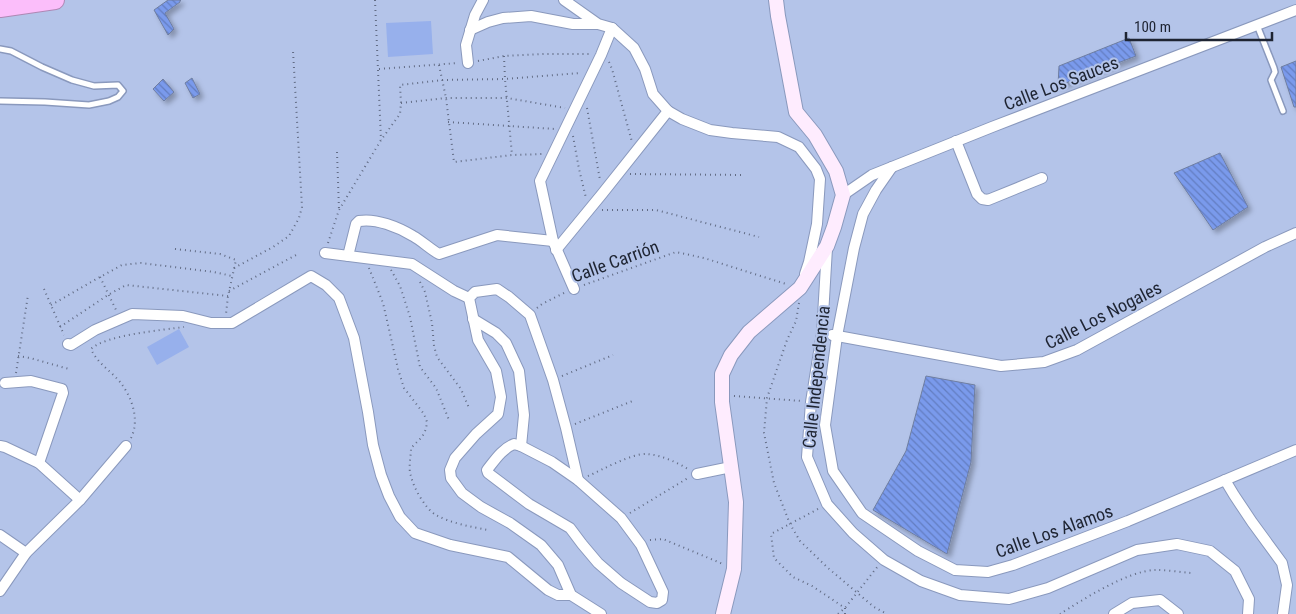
<svg xmlns="http://www.w3.org/2000/svg" width="1296" height="614" viewBox="0 0 1296 614" font-family="'Roboto Condensed',sans-serif">
<style>
.green{fill:#97b0ec}
.building{fill:url(#building-back-hatch);stroke:#6f7ea0;filter:url(#shadow)}
.lines{fill:none;stroke-linecap:round;stroke-linejoin:round}
.lane-casing{stroke:#8a99bd;stroke-width:8}
.street-casing{stroke:#8a99bd;stroke-width:12}
.secondary-casing{stroke:#8a99bd;stroke-width:16}
.highway-casing{stroke:#ae88b4;stroke-width:20}
.path{stroke:#626c85;stroke-width:2;stroke-dasharray:1 4;stroke-linecap:butt}
.lane{stroke:#fff;stroke-width:5}
.street{stroke:#fff;stroke-width:10}
.secondary{stroke:#feecfe;stroke-width:14}
.highway{stroke:#fbbefa;stroke-width:18}
.labels{text-anchor:middle;dominant-baseline:central;stroke-width:4;stroke-linejoin:round;paint-order:stroke}
.street-label{font-size:18px;fill:#1e2432;stroke:#b4c4e9}
</style>
<defs>
<pattern id="building-back-hatch" width="6" height="6" patternUnits="userSpaceOnUse" patternTransform="scale(1.25)"><rect width="6" height="6" fill="#7a9aec"/><path d="M-1 5l2 2M0 0l6 6M5-1l2 2" fill="none" stroke="#637dc0"/></pattern>
<filter id="shadow"><feDropShadow dx="3.5" dy="3.5" stdDeviation="2.5" flood-color="#0004"/></filter>
</defs>
<rect width="100%" height="100%" fill="#b4c4e9"/>
<g class="green">
<path d="M431 21 433 54 388 57 386 23Z"/>
<path d="M179 329 189 347 157 365 147 347Z"/>
</g>
<g class="building">
<path d="M168 0H181L180 1V2L165 13 174 29 168 35 154 10Z"/>
<path d="M1129 38 1136 56 1058 86 1059 66Z"/>
<path d="M1296 61V107H1294L1281 67Z"/>
<path d="M192 78 200 94 193 98 185 83Z"/>
<path d="M163 79 174 92 164 101 153 89Z"/>
<path d="M1220 153 1248 207 1213 230 1174 173Z"/>
<path d="M926 376 975 385 971 462 947 554 873 510 906 451Z"/>
</g>
<g class="lines">
<defs>
<g id="lane">
<path d="M1257 25 1274 68 1275 72 1271 80 1283 111"/>
<path d="M0 49 11 51 42 67 72 80 94 86 118 85 123 91 118 97 109 101 89 105 45 102 0 101"/>
</g>
<g id="street">
<path d="M564 0 598 24 612 28 634 48 645 69 653 94 668 111 682 119 710 130 732 133 778 137 799 147 816 169 820 179 817 224 809 262 805 274"/>
<path d="M470 30 488 22 503 18 531 16 573 24H597"/>
<path d="M468 63 466 45 475 15 483 0"/>
<path d="M956 141 977 194 982 199 988 200 1042 178"/>
<path d="M892 167 876 190 863 214 854 248 837 336 825 425 833 471 862 513 918 551 955 570 988 572 1013 565 1128 521 1296 450"/>
<path d="M843 195 872 175 992 127 1296 10"/>
<path d="M827 248 822 333 811 402 807 457 827 504 853 533 884 560 921 581 960 595 1009 599 1048 588 1137 550 1177 544 1210 551 1235 571 1249 599 1248 614"/>
<path d="M556 250 602 194 668 111"/>
<path d="M325 253 412 264 454 291 469 298"/>
<path d="M348 256 356 224 359 221C376 218 398 227 413 236 422 241 430 249 439 254L497 235 553 241"/>
<path d="M574 289 553 241 540 181 601 55 612 28"/>
<path d="M473 319 496 333 506 343 519 371 524 415 521 446"/>
<path d="M832 335 1001 366 1044 362 1077 350 1265 247 1296 233"/>
<path d="M68 344 71 345 95 330 132 314 183 316 211 323H232L311 276 326 285 339 298 354 338 368 412 373 445 381 475 389 496 400 517 415 533 450 545 508 557 548 590 558 595H571"/>
<path d="M5 383 31 381 62 389 63 393 39 463"/>
<path d="M514 444 521 446 552 462 578 480 621 518 641 545 663 592 662 600 657 603 650 602 621 583 598 563 582 544 570 528 529 504 488 473 487 470C495 460 502 449 514 444Z"/>
<path d="M0 446 5 447 39 463 80 500"/>
<path d="M697 474 731 467"/>
<path d="M578 480 566 428 553 380 530 315 509 297 497 289 475 292 469 298 478 340 496 371 501 397 498 414 476 434 455 458 450 470 451 478 462 493 481 507 510 523 541 545 558 565 571 595 601 614"/>
<path d="M1225 480 1234 495 1252 522 1282 563 1287 585 1283 614"/>
<path d="M0 535 26 553"/>
<path d="M0 591 26 553 80 500 126 446"/>
<path d="M1114 614 1132 603 1160 600 1178 614"/>
</g>
<path id="secondary" d="M723 614 734 569 736 502 722 402V374L731 355 749 332 800 288 827 246 834 227 843 195 836 171 815 135 796 112 778 16 776 0"/>
<path id="highway" d="M0 8 55 0"/>
</defs>
<use href="#lane" class="lane-casing"/>
<use href="#street" class="street-casing"/>
<use href="#secondary" class="secondary-casing"/>
<use href="#highway" class="highway-casing"/>
<g class="path">
<path d="M375 0 381 140"/>
<path d="M504 56 505 79 512 155"/>
<path d="M478 61 504 56 545 54H590"/>
<path d="M609 62 612 69 632 142"/>
<path d="M439 65 446 98 454 162 512 155 544 154"/>
<path d="M379 69 458 63"/>
<path d="M401 103 446 98H507L565 108"/>
<path d="M587 108 600 180"/>
<path d="M448 122 555 129"/>
<path d="M573 136 579 169 586 198"/>
<path d="M337 152 339 210"/>
<path d="M630 174 745 175"/>
<path d="M602 210H656L759 237"/>
<path d="M328 243 339 210 381 140 400 114 401 103 400 85 443 80 505 79 580 73"/>
<path d="M175 249 220 254 236 260 228 296 226 314"/>
<path d="M234 268 273 247 289 236 299 218 302 207 293 51"/>
<path d="M369 268 383 303 398 369 404 388 424 414 427 422 426 429 422 437 411 448C411 457 408 468 411 476 413 487 426 510 436 515 450 523 472 527 488 530"/>
<path d="M391 270 400 286 410 317 420 367 436 388 449 420"/>
<path d="M100 277 116 310"/>
<path d="M420 282 425 292 432 323 434 346 437 357 461 389 469 408"/>
<path d="M584 285 676 252 704 258 786 284"/>
<path d="M44 289 64 335"/>
<path d="M229 291 296 255"/>
<path d="M799 303 796 321 787 340 767 398 764 433 774 483 790 524 800 541 828 568 874 607 887 614"/>
<path d="M51 305 100 277 122 265 141 263 214 272 232 276"/>
<path d="M537 308 542 304 566 292"/>
<path d="M60 327 108 295 126 285 228 296"/>
<path d="M18 356 30 358 69 369"/>
<path d="M16 373 28 295"/>
<path d="M562 376 613 355"/>
<path d="M734 396 802 401"/>
<path d="M575 424 635 400"/>
<path d="M131 438C140 420 132 397 120 382 111 371 97 363 91 349 105 335 163 330 184 327"/>
<path d="M588 476C602 470 632 453 647 454 661 455 676 462 688 469"/>
<path d="M818 509 771 534 774 558 793 577 812 586 845 608V614"/>
<path d="M630 513 688 478"/>
<path d="M650 540 663 539 723 564"/>
<path d="M838 614 845 608 878 566"/>
<path d="M1060 614C1082 600 1129 570 1156 570 1167 570 1180 572 1191 573"/>
</g>
<use href="#lane" class="lane"/>
<use href="#street" class="street"/>
<use href="#secondary" class="secondary"/>
<use href="#highway" class="highway"/>
</g>
<g class="labels">
<g class="street-label">
<text transform="translate(1061 83) rotate(-21)">Calle Los Sauces</text>
<text transform="translate(615 261) rotate(-20)">Calle Carrión</text>
<text transform="translate(1103 315) rotate(-27)">Calle Los Nogales</text>
<text transform="translate(816 377) rotate(-84)">Calle Independencia</text>
<text transform="translate(1054 531) rotate(-20)">Calle Los Alamos</text>
</g>
</g>
<path d="M1126 32v8h146v-8" fill="none" stroke="#1e2432" stroke-width="2.5"/>
<text x="1134" y="32" font-size="15" fill="#1e2432" stroke="#b4c4e9" stroke-width="4" paint-order="stroke">100 m</text>
</svg>
